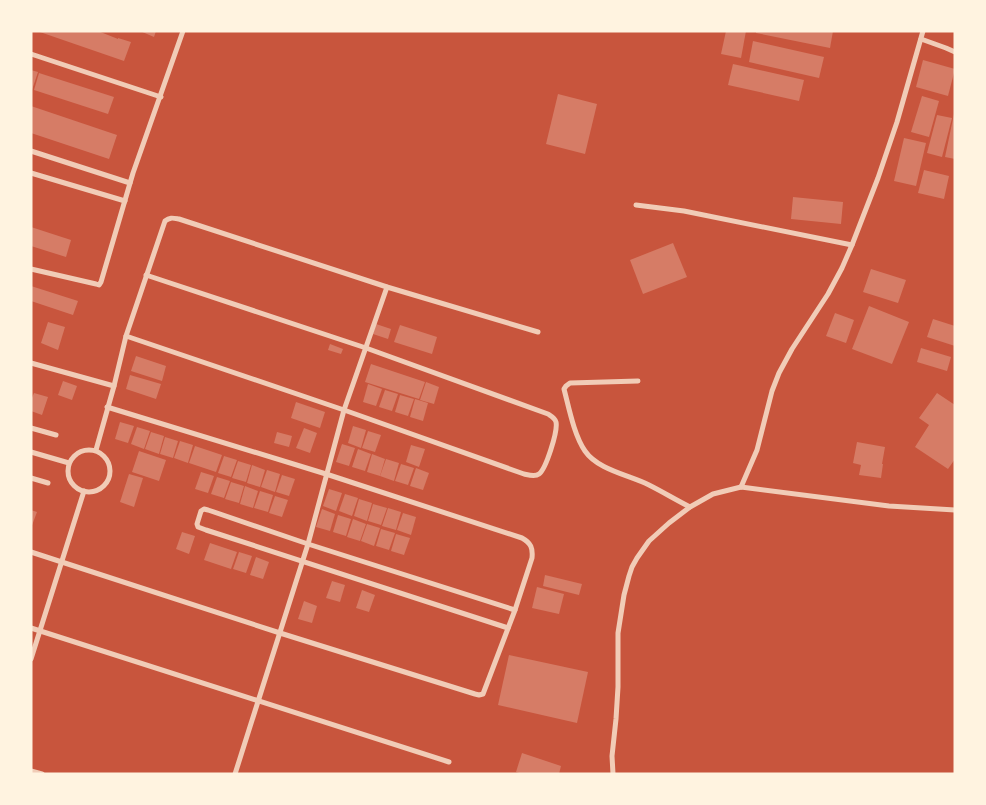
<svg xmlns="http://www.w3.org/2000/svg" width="986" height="805" viewBox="0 0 986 805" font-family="'Work Sans',sans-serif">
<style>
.building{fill:#d67c66}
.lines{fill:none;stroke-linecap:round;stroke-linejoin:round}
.minor{stroke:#f1ccb7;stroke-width:5}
</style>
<rect width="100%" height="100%" fill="#c8553d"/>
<g class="building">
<path d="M37 31H98L118 39V38L131 42 124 61Z"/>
<path d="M140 31H156L154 37Z"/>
<path d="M726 31H746L741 58 721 54Z"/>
<path d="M756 31H833L830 48 756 33Z"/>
<path d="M753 41 824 57 819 78 749 62Z"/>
<path d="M923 60 955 69 948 96 916 87Z"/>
<path d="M733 64 804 80 799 101 728 85Z"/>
<path d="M31 70 38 72 32 90H31Z"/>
<path d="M39 73 114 97 108 114 34 90Z"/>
<path d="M558 94 597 104 585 154 546 144Z"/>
<path d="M922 96 939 101 929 137 911 132Z"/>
<path d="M31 106 117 135 109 159 31 133Z"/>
<path d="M954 114H955V159L945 157Z"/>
<path d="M937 115 952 118 942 157 927 153Z"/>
<path d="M904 138 926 143 916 186 894 181Z"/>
<path d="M924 170 949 176 944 199 918 193Z"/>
<path d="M793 197 843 202 841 224 791 219Z"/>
<path d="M31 227 71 240 66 257 31 246Z"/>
<path d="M673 243 687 277 643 294 630 260Z"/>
<path d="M871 269 906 280 898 303 863 292Z"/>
<path d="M31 286 78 301 73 315 31 301Z"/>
<path d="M869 306 909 322 892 364 852 349Z"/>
<path d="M835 313 854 320 846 343 826 336Z"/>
<path d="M933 319 955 326V346L927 337Z"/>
<path d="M48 322 65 327 58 350 41 343Z"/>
<path d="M376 324 391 329 388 339 373 334Z"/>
<path d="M400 325 437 337 432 354 394 342Z"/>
<path d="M330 344 343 349 341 354 328 350Z"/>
<path d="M921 348 951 357 947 371 917 362Z"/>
<path d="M136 356 166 366 162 381 131 371Z"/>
<path d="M371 364 425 382 419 399 365 382Z"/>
<path d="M130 375 161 384 156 399 126 389Z"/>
<path d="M63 381 77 386 72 400 58 395Z"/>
<path d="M426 382 439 387 434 404 420 400Z"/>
<path d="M368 384 382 389 376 406 363 402Z"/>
<path d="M385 390 398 394 392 411 379 407Z"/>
<path d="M34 393 48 397 42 415 31 411V400Z"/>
<path d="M937 393 955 405V459L948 469 915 447 929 425 919 418Z"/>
<path d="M400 395 414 399 408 416 395 412Z"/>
<path d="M415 399 428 403 423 421 410 417Z"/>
<path d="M296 402 325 412 320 428 291 418Z"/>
<path d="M120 422 134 426 128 443 115 439Z"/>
<path d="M353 426 366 430 361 448 348 443Z"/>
<path d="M137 427 150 431 144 449 131 444Z"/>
<path d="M304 428 317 433 310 453 296 448Z"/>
<path d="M368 431 381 435 375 452 362 448Z"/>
<path d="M151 432 164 436 159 454 145 449Z"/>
<path d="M277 432 292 436 289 447 274 443Z"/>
<path d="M165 437 178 441 173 458 160 454Z"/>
<path d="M180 441 193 445 188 463 174 458Z"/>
<path d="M857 442 885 447 882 464H883L881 478 859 475 861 465 853 463Z"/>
<path d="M342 444 355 448 349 466 336 462Z"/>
<path d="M411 445 425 449 419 467 406 462Z"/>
<path d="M195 446 222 455 216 472 189 463Z"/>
<path d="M358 449 371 454 365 471 352 467Z"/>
<path d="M139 451 166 460 159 481 132 472Z"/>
<path d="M372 454 385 459 380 476 367 472Z"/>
<path d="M224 456 237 460 231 477 218 473Z"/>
<path d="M386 459 399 463 394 481 380 476Z"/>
<path d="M238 461 251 465 246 482 232 478Z"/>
<path d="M401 464 414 468 408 485 395 481Z"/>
<path d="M252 465 265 470 260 487 247 483Z"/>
<path d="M416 468 429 473 423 490 410 486Z"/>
<path d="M267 470 280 474 275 492 261 487Z"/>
<path d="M201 472 214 476 208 493 195 489Z"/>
<path d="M129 474 143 478 134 507 120 502Z"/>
<path d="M282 475 295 479 289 496 276 492Z"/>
<path d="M217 477 230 481 224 498 211 494Z"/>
<path d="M231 482 244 486 239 503 225 499Z"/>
<path d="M245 486 258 491 253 508 240 504Z"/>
<path d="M329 489 342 493 336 511 323 506Z"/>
<path d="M260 491 273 495 268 512 254 508Z"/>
<path d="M345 494 358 498 352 516 339 511Z"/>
<path d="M275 496 288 500 282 517 269 513Z"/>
<path d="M359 499 372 503 367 521 354 516Z"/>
<path d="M373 504 387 508 381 525 368 521Z"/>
<path d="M388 508 401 512 396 530 382 526Z"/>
<path d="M322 509 335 514 330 531 316 527Z"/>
<path d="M31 510 37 512 31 528Z"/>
<path d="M403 513 416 517 411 535 397 530Z"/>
<path d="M338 515 351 519 346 536 333 532Z"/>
<path d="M353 519 366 524 360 541 347 537Z"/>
<path d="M367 524 380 528 374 546 361 541Z"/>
<path d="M381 529 395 533 389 550 376 546Z"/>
<path d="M182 532 195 536 189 554 176 549Z"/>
<path d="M396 534 410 538 404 555 391 551Z"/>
<path d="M210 543 237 552 231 569 204 560Z"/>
<path d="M239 552 252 556 246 573 233 569Z"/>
<path d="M256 557 269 562 263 579 250 575Z"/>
<path d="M545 575 582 584 579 595 543 586Z"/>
<path d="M332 581 345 585 340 602 326 598Z"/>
<path d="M537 587 564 594 559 614 532 608Z"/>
<path d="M362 590 375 595 369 612 356 608Z"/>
<path d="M304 601 317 606 312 623 298 619Z"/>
<path d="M509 655 588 672 577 723 498 705Z"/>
<path d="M522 753 561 766 559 774H522L516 772Z"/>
</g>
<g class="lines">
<g class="minor">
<path d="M921 39 946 48 955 52"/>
<path d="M31 54 161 97"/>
<path d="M31 151 130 183"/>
<path d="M31 173 125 201"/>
<path d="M636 205 684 211 852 245"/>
<path d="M31 269 96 284 99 285 101 282 133 173 183 31"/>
<path d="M126 336 344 410 524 474C529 475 535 477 539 474 546 469 558 431 556 422 555 418 551 416 548 414L366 348 146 275"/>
<path d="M31 363 114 386"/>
<path d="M638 381 570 383 566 386 564 389C569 408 574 435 585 451 598 470 629 475 649 485 663 492 676 500 690 507"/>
<path d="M31 428 56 435"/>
<path d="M96 450 114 386 126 336 165 221C170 217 173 218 179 219L387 287 538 332"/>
<circle cx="89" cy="471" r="21"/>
<path d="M31 452 69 463"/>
<path d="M31 478 48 483"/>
<path d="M741 487 757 450 772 391 779 373 792 349 828 294 842 268 852 245 878 178 897 122 923 31"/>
<path d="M31 552 280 633 475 694 479 695 483 694 515 610 532 558C533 548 531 543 522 538L326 474 107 407"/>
<path d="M31 628 449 762"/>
<path d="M508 628 206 530 198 527 197 524 201 511 204 509 208 510 308 544 515 610"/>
<path d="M31 659 84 491"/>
<path d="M31 771 42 774"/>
<path d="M235 774 308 544 344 410 387 287"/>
<path d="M613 774 612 756 616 719 618 687V633L624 595 629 576 632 567 637 558 649 541 669 523 690 507 713 494 741 487 889 506 955 510"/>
</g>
</g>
<rect width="986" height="805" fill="none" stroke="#fff3e0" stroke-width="65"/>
</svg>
